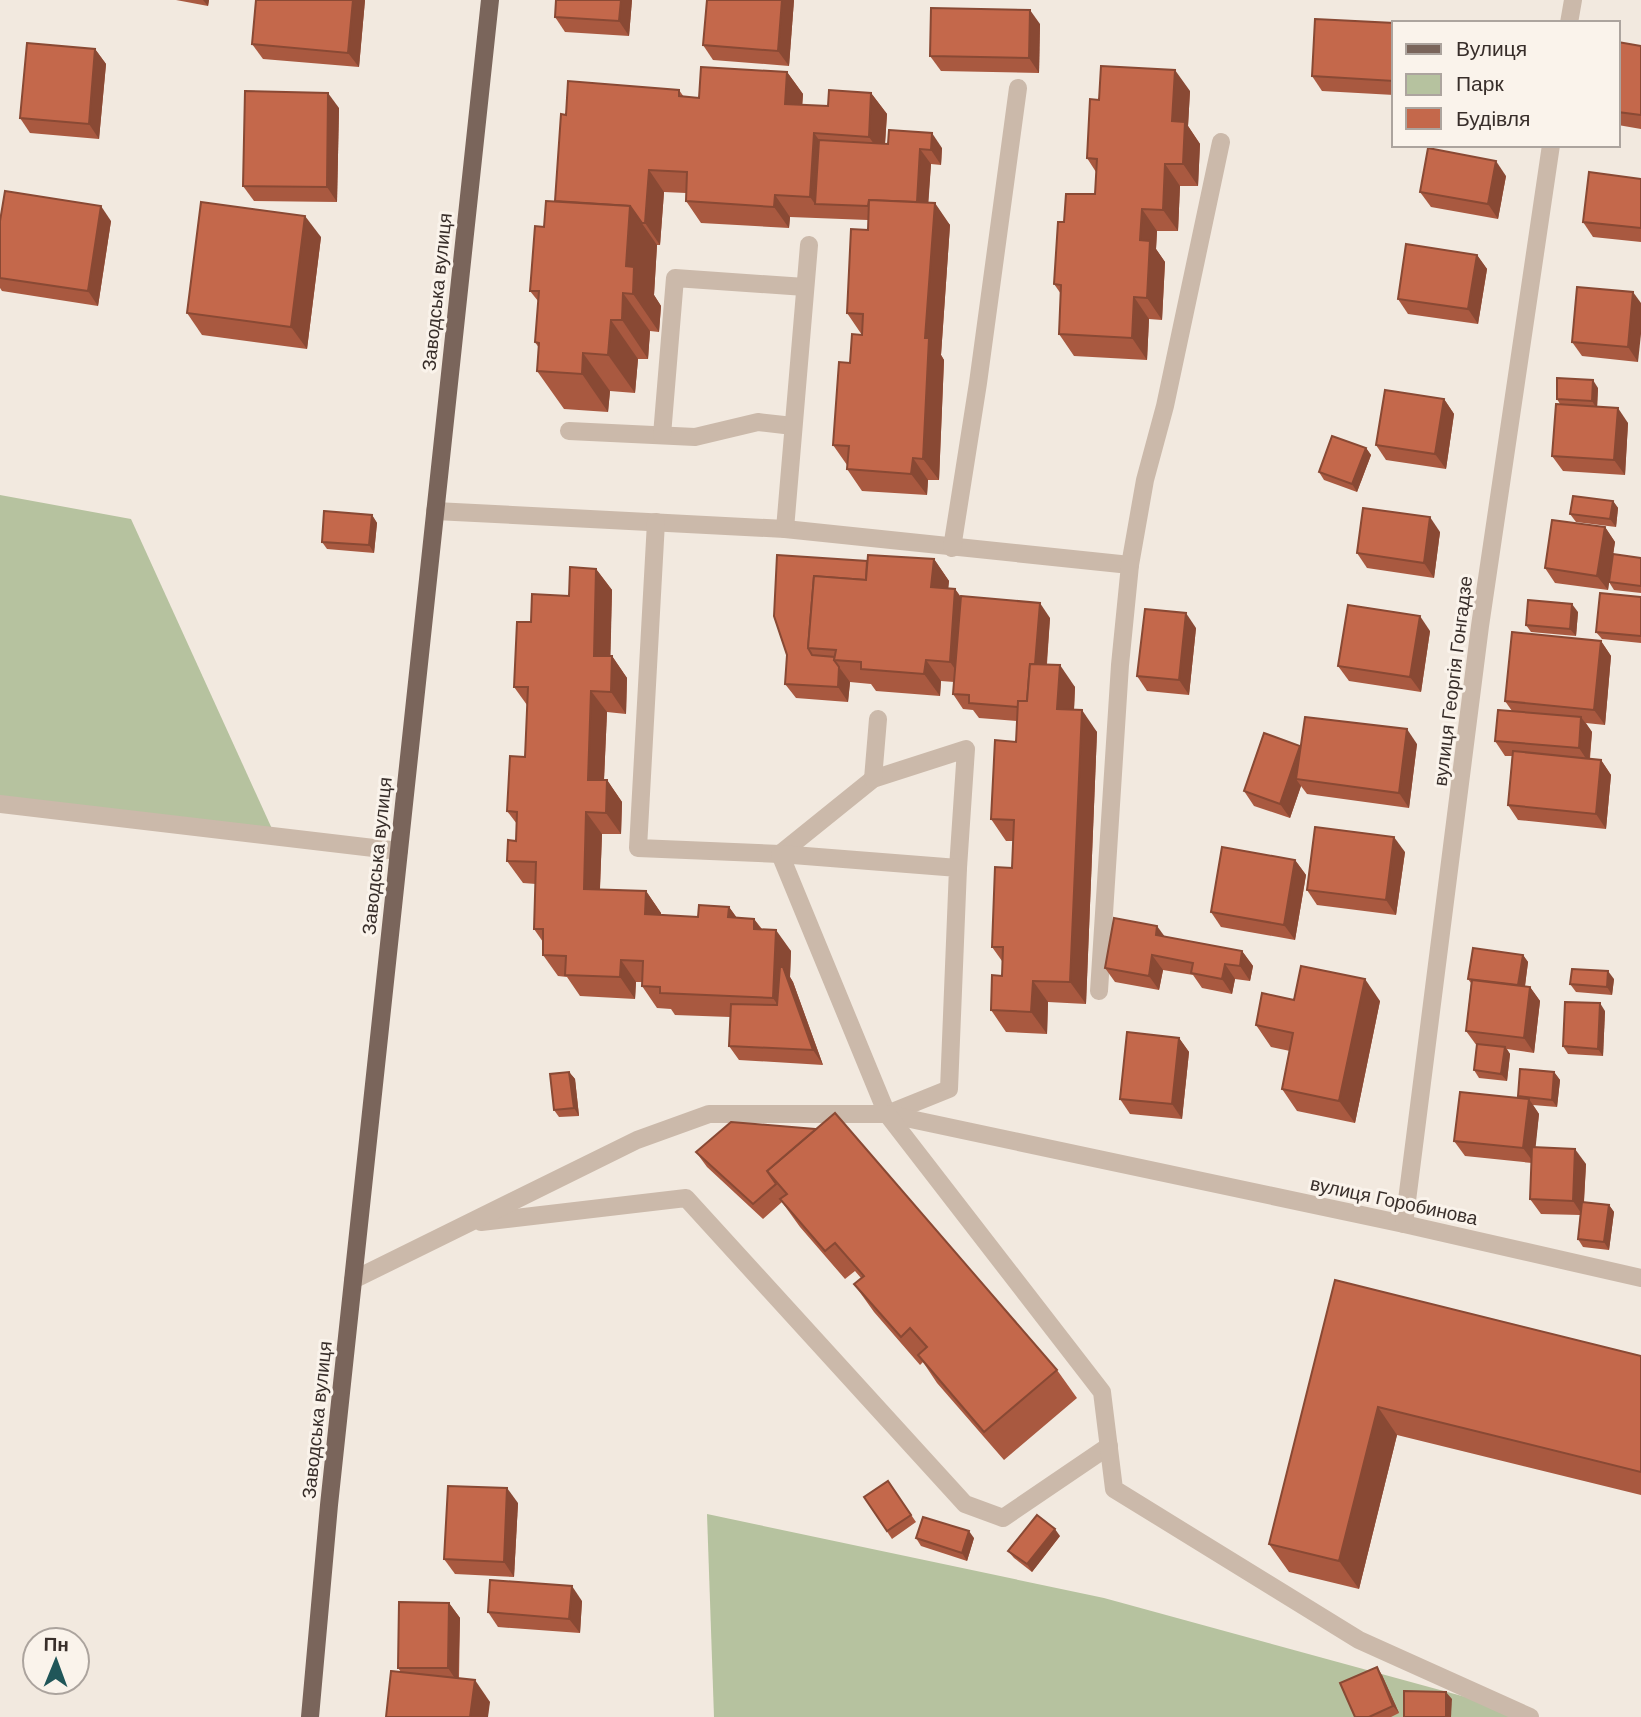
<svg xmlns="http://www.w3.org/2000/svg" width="1641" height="1717" viewBox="0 0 1641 1717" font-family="Arial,sans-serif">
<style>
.green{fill:#b6c29f}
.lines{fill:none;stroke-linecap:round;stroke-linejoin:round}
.minor{stroke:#cbb9aa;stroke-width:18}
.major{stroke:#7a655b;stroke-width:18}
.wall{fill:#a95940}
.shaded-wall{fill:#894934}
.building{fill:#c4684b;stroke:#894934;stroke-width:2}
.labels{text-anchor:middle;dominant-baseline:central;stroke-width:6;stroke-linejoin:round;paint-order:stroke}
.street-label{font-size:19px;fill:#382e2a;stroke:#faf3eb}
</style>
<rect width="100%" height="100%" fill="#f2e9df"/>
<g class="green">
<path d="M0 495 131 519 273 831 0 805Z"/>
<path d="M707 1514 1104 1598 1539 1717H714Z"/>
</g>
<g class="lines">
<g class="minor">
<path d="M1569 23 1573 0"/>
<path d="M569 431 695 437 758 422 793 426"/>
<path d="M662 435 675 278 805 287"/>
<path d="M435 511 785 529 1130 565"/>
<path d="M656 522 638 848 780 854 873 779 966 749 958 868"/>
<path d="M785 529 809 245"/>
<path d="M952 548 978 383 1018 88"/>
<path d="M873 779 878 719"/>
<path d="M0 804 399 851"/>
<path d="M780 854 958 868 949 1089 887 1114Z"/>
<path d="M1099 991 1120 665 1130 565 1145 480 1165 406 1221 142"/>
<path d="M887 1114 1404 1224 1641 1278"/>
<path d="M481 1222 686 1198 965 1504 1003 1518 1109 1446"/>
<path d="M1404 1224 1480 626 1551 145"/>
<path d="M353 1280 637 1140 709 1114H887L1102 1392 1114 1489 1359 1640 1530 1717"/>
</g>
<path class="major" d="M310 1717 329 1505 490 0"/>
</g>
<g class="wall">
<path d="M176 0H209L208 6Z"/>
<path d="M365 0 359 67 263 59 252 44Z"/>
<path d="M632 0 629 36 565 32 555 17Z"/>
<path d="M794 0 789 66 713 60 703 45Z"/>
<path d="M1394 23V95L1322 91 1312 76Z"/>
<path d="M1040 24 1039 73 941 71 930 56Z"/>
<path d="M1618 42 1641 46V129L1618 125Z"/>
<path d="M95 49 106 64 99 139 30 133 20 118Z"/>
<path d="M787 72 803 94 802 105 828 106 871 93 887 114 885 144 942 148 941 165 931 164 928 202 950 225 941 355 944 360 939 480H928L927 495 862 491 847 469V465L833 445 850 363 862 335 847 313 868 230V220L790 217 789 228 701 223 686 201V193L664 192 660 245H657L654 295 661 306 659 332 650 331 648 359H638L635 393 610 391 608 412 564 409 537 371 539 348 535 342 538 301 530 291 555 201 566 115 679 90 684 97 699 98Z"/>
<path d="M1190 91 1188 126 1200 144 1198 186H1180L1178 231H1157L1156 249 1165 262 1162 320 1149 319 1147 360 1074 356 1059 334 1061 294 1054 284 1064 222 1095 194 1096 172 1087 158 1099 100Z"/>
<path d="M339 108 337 202 254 201 243 186Z"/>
<path d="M1506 176 1498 219 1431 207 1420 192Z"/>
<path d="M1641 179V242L1593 237 1583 222Z"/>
<path d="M0 221H111L98 306 2 291 0 288Z"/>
<path d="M321 237 307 349 202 335 187 313Z"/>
<path d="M1477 255 1487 269 1478 324 1408 314 1398 299Z"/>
<path d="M1633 292 1638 362 1582 356 1572 342Z"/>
<path d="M1598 388 1597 407 1628 423 1625 475 1563 471 1552 456 1560 404 1557 399Z"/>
<path d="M1444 399 1454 414 1446 469 1386 460 1376 445Z"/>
<path d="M1366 448 1371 455 1357 492 1324 480 1319 472Z"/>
<path d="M1613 501 1618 508 1616 527 1576 522 1570 514Z"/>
<path d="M372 515 377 523 374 553 327 549 322 542Z"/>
<path d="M1605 527 1615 542 1613 554 1641 558V593L1614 590 1609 582 1608 590 1555 583 1545 568Z"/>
<path d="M1440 532 1434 578 1367 568 1357 553Z"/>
<path d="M934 559 949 581 948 589H955L961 597 1050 618 1047 664 1075 687 1074 710 1097 732 1086 1004 1048 1002 1047 1034 1006 1032 991 1010 1002 976V961L992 947 1012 868 1013 841H1006L991 819 1016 742 1017 721 979 718 973 710 963 709 953 694 954 682 941 681 940 696 876 691 871 684 850 682 848 702 796 698 785 684 867 561Z"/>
<path d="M596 569 612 590 610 656H612L627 678 626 714 607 712 604 780H607L622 802 621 834H602L600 889 646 891 661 913V915L698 917 729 907 737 918 754 919 762 929 791 951 790 977 793 982 823 1065 739 1060 729 1046 730 1017 675 1015 671 1009 657 1008 642 986V982H636L635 999 580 996 567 977 558 976 543 955V942L534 929 536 884 523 883 507 861 516 841 517 824 507 811 525 757 527 705 514 687 531 622 569 596Z"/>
<path d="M1641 597V643L1602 639 1596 632Z"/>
<path d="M1578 612 1576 636 1531 632 1526 625Z"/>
<path d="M1196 628 1189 695 1147 691 1137 676Z"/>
<path d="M1430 631 1421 692 1349 681 1338 666Z"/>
<path d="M1601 641 1611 656 1605 725 1586 723 1592 732 1590 759 1601 760 1611 775 1606 829 1518 820 1508 805 1512 756H1505L1495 741 1512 711 1505 701Z"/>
<path d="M1417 744 1409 808 1307 794 1301 786 1290 818 1254 806 1244 791 1300 746Z"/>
<path d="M1405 852 1396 915 1317 905 1307 890Z"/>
<path d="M1295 860 1306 875 1295 940 1221 927 1211 912Z"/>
<path d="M1165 937 1242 951 1253 966 1250 981 1235 979 1232 994 1202 988 1193 975 1163 970 1159 990 1115 982 1105 968Z"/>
<path d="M1523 955 1528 962 1525 986 1530 987 1540 1001 1534 1053 1507 1049 1510 1054 1507 1081 1479 1078 1474 1070 1477 1046 1466 1031 1471 983 1468 979Z"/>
<path d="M1614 979 1612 995 1576 992 1570 984Z"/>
<path d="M1294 1000 1380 1001 1355 1123 1297 1111 1282 1089 1290 1051 1271 1047 1256 1025Z"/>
<path d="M1605 1011 1603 1056 1568 1054 1563 1046Z"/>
<path d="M1179 1038 1189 1052 1182 1119 1130 1114 1120 1099Z"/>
<path d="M569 1072 575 1079 579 1116 559 1117 554 1110Z"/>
<path d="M1554 1072 1560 1080 1557 1107 1533 1105 1539 1114 1535 1147 1586 1164 1584 1202 1609 1205 1614 1212 1609 1250 1583 1247 1578 1239 1580 1215 1541 1214 1530 1199 1532 1163 1465 1156 1454 1141 1519 1098 1518 1096Z"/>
<path d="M731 1122 1057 1370 1077 1398 1004 1460 937 1383 923 1362 920 1365 874 1312 854 1284 861 1278 855 1271 845 1279 800 1227 782 1202 763 1219 707 1167 696 1152Z"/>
<path d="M1335 1280 1641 1356V1495L1397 1435 1359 1589 1289 1572 1269 1544Z"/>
<path d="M888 1481 916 1522 892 1539 864 1497Z"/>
<path d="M518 1503 514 1577 455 1574 444 1559Z"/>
<path d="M1060 1536 1032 1572 1014 1558 1008 1551Z"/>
<path d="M916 1538H974L967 1561 921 1546Z"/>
<path d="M582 1601 580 1633 498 1627 488 1612Z"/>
<path d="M449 1603 460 1618 459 1678 490 1702 401 1672 398 1668Z"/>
<path d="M1382 1675 1399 1713 1391 1717H1355Z"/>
</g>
<g class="shaded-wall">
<path d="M203 0H209L208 6Z"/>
<path d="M353 0H365L359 67 348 53Z"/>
<path d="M621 0H632L629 36 619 21Z"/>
<path d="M782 0H794L789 66 778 51Z"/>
<path d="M1030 10 1040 24 1039 73 1029 58Z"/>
<path d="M95 49 106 64 99 139 89 124Z"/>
<path d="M1175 70 1190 91 1188 126 1200 144 1198 186 1183 164 1172 121Z"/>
<path d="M787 72 803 94 801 126 785 104Z"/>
<path d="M328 93 339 108 337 202 327 187Z"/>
<path d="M871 93 887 114 884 158 869 137Z"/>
<path d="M814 133 829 154 815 204 810 197Z"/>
<path d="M932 133 942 148 941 165 931 150Z"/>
<path d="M920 149 931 164 927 223 916 208Z"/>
<path d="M1496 161 1506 176 1498 219 1488 204Z"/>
<path d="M1165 164 1180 186 1178 231 1163 210Z"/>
<path d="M649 170 664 192 660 245 645 223Z"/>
<path d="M775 195 790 217 789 228 774 207Z"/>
<path d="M935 203 950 225 941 355 944 360 939 480 923 459 925 338Z"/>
<path d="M101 206 111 221 98 306 88 291Z"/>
<path d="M630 206 657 245 654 295 661 306 659 332 633 294 626 266Z"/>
<path d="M1142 209 1157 231 1156 249 1165 262 1162 320 1147 298 1140 240Z"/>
<path d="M305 216 321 237 307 349 291 327Z"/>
<path d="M1477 255 1487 269 1478 324 1468 309Z"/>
<path d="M1633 292 1641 303V334L1638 362 1628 347Z"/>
<path d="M623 293 650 331 648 359 622 320Z"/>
<path d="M1134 297 1149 319 1147 360 1132 338Z"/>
<path d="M611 320 638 359 635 393 608 355Z"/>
<path d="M583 353 610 391 608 412 582 374Z"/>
<path d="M1593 380 1598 388 1597 409 1592 401Z"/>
<path d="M1444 399 1454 414 1446 469 1435 454Z"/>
<path d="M1618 408 1628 423 1625 475 1614 460Z"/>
<path d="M1366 448 1371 455 1357 492 1352 484Z"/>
<path d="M913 458 928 480 927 495 911 474Z"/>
<path d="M1613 501 1618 508 1616 527 1610 519Z"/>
<path d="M372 515 377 523 374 553 369 545Z"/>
<path d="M1430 517 1440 532 1434 578 1424 563Z"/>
<path d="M1605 527 1615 542 1608 590 1597 576Z"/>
<path d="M934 559 949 581 946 609 931 587Z"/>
<path d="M596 569 612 590 610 678 594 656Z"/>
<path d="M955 589 970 611 965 683 950 662Z"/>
<path d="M1040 603 1050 618 1042 723 1031 708Z"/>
<path d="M1572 604 1578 612 1576 636 1570 629Z"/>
<path d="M1186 613 1196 628 1189 695 1179 680Z"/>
<path d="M1420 616 1430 631 1421 692 1410 677Z"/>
<path d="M1601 641 1611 656 1605 725 1594 710Z"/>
<path d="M612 656 627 678 626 714 611 692Z"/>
<path d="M926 660 941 681 940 696 924 674Z"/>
<path d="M1060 665 1075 687 1073 731 1057 709Z"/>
<path d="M839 667 850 682 848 702 838 687Z"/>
<path d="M591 691 607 712 603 801 588 780Z"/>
<path d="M1082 710 1097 732 1086 1004 1070 982Z"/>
<path d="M1581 717 1592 732 1589 763 1579 748Z"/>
<path d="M1407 729 1417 744 1409 808 1399 793Z"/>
<path d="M1300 746 1310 761 1296 779 1301 786 1290 818 1280 804Z"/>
<path d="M1601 760 1611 775 1606 829 1596 814Z"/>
<path d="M607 780 622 802 621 834 606 813Z"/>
<path d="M586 812 602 834 599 911 584 889Z"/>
<path d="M1394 837 1405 852 1396 915 1386 900Z"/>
<path d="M1295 860 1306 875 1295 940 1284 925Z"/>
<path d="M646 891 661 913 660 936 645 914Z"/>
<path d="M729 907 744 928 728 917Z"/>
<path d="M754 919 769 940 754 929Z"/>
<path d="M1157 926 1168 941 1156 935Z"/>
<path d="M776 930 791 951 790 977 793 982 823 1065 813 1050 788 1020 773 998Z"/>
<path d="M1242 951 1253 966 1250 981 1240 966Z"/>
<path d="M1152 955 1163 970 1159 990 1149 976Z"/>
<path d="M1523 955 1528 962 1524 993 1518 986Z"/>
<path d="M621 960 636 982 635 999 620 977Z"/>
<path d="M1225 964 1235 979 1232 994 1222 979Z"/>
<path d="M1608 971 1614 979 1612 995 1607 987Z"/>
<path d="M1365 979 1380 1001 1355 1123 1339 1101Z"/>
<path d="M1033 981 1048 1002 1047 1034 1031 1012Z"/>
<path d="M1530 987 1540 1001 1534 1053 1524 1038Z"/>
<path d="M1600 1003 1605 1011 1603 1056 1598 1049Z"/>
<path d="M1179 1038 1189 1052 1182 1119 1172 1104Z"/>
<path d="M1505 1047 1510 1054 1507 1081 1501 1074Z"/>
<path d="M569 1072 575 1079 579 1116 574 1108Z"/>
<path d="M1554 1072 1560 1080 1557 1107 1552 1100Z"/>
<path d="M1529 1099 1539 1114 1534 1163 1523 1148Z"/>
<path d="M1575 1149 1586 1164 1583 1216 1573 1201Z"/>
<path d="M1609 1205 1614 1212 1609 1250 1604 1242Z"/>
<path d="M1378 1407 1397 1435 1359 1589 1339 1561Z"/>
<path d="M507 1488 518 1503 514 1577 504 1562Z"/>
<path d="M1055 1529 1060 1536 1032 1572 1027 1564Z"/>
<path d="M969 1531 974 1538 967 1561 962 1553Z"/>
<path d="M572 1586 582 1601 580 1633 569 1619Z"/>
<path d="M449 1603 460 1618 458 1683 448 1668Z"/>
<path d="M1377 1667 1382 1675 1399 1713 1393 1706Z"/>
<path d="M475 1680 490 1702 488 1717H470Z"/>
<path d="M1446 1692 1452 1699 1451 1717H1446Z"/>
</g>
<g class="building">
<path d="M256 0H353L348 53 252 44Z"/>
<path d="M556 0H621L619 21 555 17Z"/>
<path d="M707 0H782L778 51 703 45Z"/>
<path d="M931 8 1030 10 1029 58 930 56Z"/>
<path d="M1315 19 1394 23V81L1312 76Z"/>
<path d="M1618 42 1641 46V115L1618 112Z"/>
<path d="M27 43 95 49 89 124 20 118Z"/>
<path d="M1101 66 1175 70 1172 121 1185 122 1183 164H1165L1163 210 1142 209 1140 240 1150 241 1147 298 1134 297 1132 338 1059 334 1061 285 1054 284 1058 222H1064L1066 194H1095L1097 159 1087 158 1090 99 1099 100Z"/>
<path d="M701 67 787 72 785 104 828 106 829 90 871 93 869 137 814 133 810 197 775 195 774 207 686 201 687 172 649 170 645 223H642L630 206 555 201 561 114 566 115 568 81 679 90V96L699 98Z"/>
<path d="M245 91 328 93 327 187 243 186Z"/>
<path d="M889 130 932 133 931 150 920 149 917 202 869 200 868 206 815 204 819 140 888 144Z"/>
<path d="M1428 148 1496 161 1488 204 1420 192Z"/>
<path d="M1589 172 1641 179V228L1583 222Z"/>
<path d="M5 191 101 206 88 291 0 278V221Z"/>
<path d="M869 200 935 203 925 338H929L923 459 913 458 911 474 847 469 849 446 833 445 839 362 850 363 852 334 862 335 863 314 847 313 851 229 868 230Z"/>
<path d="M546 201 630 206 626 266 634 267 633 294 623 293 622 320H611L608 355 583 353 582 374 537 371 539 343 535 342 539 291H530L535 226 544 227Z"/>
<path d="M201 202 305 216 291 327 187 313Z"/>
<path d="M1406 244 1477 255 1468 309 1398 299Z"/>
<path d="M1577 287 1633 292 1628 347 1572 342Z"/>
<path d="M1557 378 1593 380 1592 401 1557 399Z"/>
<path d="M1385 390 1444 399 1435 454 1376 445Z"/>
<path d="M1556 404 1618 408 1614 460 1552 456Z"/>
<path d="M1332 436 1366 448 1352 484 1319 472Z"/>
<path d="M1573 496 1613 501 1610 519 1570 514Z"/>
<path d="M1363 508 1430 517 1424 563 1357 553Z"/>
<path d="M324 511 372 515 369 545 322 542Z"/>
<path d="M1552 520 1605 527 1597 576 1545 568Z"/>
<path d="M1613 554 1641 558V586L1609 582Z"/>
<path d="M777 555 867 561 866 580 814 576 808 648 812 655 835 657 834 660 839 667 838 687 785 684 787 655 774 616Z"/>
<path d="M868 555 934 559 931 587 955 589 950 662 926 660 924 674 861 669V662L834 660 836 650 808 648 814 576 866 580Z"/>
<path d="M570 567 596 569 594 656H612L611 692 591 691 588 780H607L606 813 586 812 584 889 646 891 645 914 698 917 699 905 729 907 728 917 754 919V929L776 930 773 998 660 993V987L642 986 643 961 621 960 620 977 565 975 566 956 543 955V929H534L536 862 507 861 508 840 516 841 517 812 507 811 510 756 525 757 528 687H514L517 622H531L532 594 569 596Z"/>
<path d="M1600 593 1641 597V636L1596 632Z"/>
<path d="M961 596 1040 603 1035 664H1030L1027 701H1018V707L969 703V695L953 694Z"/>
<path d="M1528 600 1572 604 1570 629 1526 625Z"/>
<path d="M1348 605 1420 616 1410 677 1338 666Z"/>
<path d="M1145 609 1186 613 1179 680 1137 676Z"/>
<path d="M1512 632 1601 641 1594 710 1505 701Z"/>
<path d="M1030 664 1060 665 1057 709 1082 710 1070 982 1033 981 1031 1012 991 1010 992 975 1002 976 1003 947H992L995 867 1012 868 1014 820 991 819 995 740 1016 742 1018 701H1027Z"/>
<path d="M1498 710 1581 717 1579 748 1495 741Z"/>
<path d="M1305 717 1407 729 1399 793 1296 779Z"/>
<path d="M1264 733 1300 746 1280 804 1244 791Z"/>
<path d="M1513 751 1601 760 1596 814 1508 805Z"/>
<path d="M1315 827 1394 837 1386 900 1307 890Z"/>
<path d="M1222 847 1295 860 1284 925 1211 912Z"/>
<path d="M1114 918 1157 926 1156 935 1242 951 1240 966 1225 964 1222 979 1191 973 1193 963 1152 955 1149 976 1105 968Z"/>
<path d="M1473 948 1523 955 1518 985 1468 979Z"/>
<path d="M1301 966 1365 979 1339 1101 1282 1089 1293 1033 1256 1025 1262 993 1294 1000Z"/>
<path d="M780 967H783L813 1050 729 1046 731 1004 777 1005Z"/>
<path d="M1572 969 1608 971 1607 987 1570 984Z"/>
<path d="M1472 980 1530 987 1524 1038 1466 1031Z"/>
<path d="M1565 1002 1600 1003 1598 1049 1563 1046Z"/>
<path d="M1127 1032 1179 1038 1172 1104 1120 1099Z"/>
<path d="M1477 1044 1505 1047 1501 1074 1474 1070Z"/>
<path d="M1520 1069 1554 1072 1552 1100 1518 1096Z"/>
<path d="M569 1072 574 1108 554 1110 550 1074Z"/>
<path d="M1460 1092 1529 1099 1523 1148 1454 1141Z"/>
<path d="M835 1113 1057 1370 984 1432 918 1355 927 1347 910 1328 901 1337 854 1284 864 1276 835 1243 825 1251 780 1199 787 1194 767 1171Z"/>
<path d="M731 1122 816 1129 767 1171 776 1184 753 1204 696 1152Z"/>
<path d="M1532 1147 1575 1149 1573 1201 1530 1199Z"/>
<path d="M1582 1202 1609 1205 1604 1242 1578 1239Z"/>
<path d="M1335 1280 1641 1356V1472L1378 1407 1339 1561 1269 1544Z"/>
<path d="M888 1481 911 1515 887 1531 864 1497Z"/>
<path d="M448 1486 507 1488 504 1562 444 1559Z"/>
<path d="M1037 1515 1055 1529 1027 1564 1008 1551Z"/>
<path d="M923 1517 969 1531 962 1553 916 1538Z"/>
<path d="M490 1580 572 1586 569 1619 488 1612Z"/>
<path d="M399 1602 449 1603 448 1668H398Z"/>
<path d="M1377 1667 1393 1706 1369 1717H1355L1340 1683Z"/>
<path d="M391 1671 475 1680 470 1717H386Z"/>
<path d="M1404 1691 1446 1692V1717H1404Z"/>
</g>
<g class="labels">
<g class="street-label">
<text transform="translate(437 292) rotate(-84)">Заводська вулиця</text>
<text transform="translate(1453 681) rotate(-83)">вулиця Георгія Гонгадзе</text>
<text transform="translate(377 856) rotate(-84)">Заводська вулиця</text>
<text transform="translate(1394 1201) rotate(12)">вулиця Горобинова</text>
<text transform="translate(317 1420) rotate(-84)">Заводська вулиця</text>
</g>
</g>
<rect x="1392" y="21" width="228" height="126" fill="#faf3eb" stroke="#aca49e" stroke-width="2"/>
<rect x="1406" y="44" width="35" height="10" fill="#7a655b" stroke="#aca49e" stroke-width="2"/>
<text x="1456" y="56" font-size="21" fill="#382e2a">Вулиця</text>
<rect x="1406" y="74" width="35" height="21" fill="#b6c29f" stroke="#aca49e" stroke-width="2"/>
<text x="1456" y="91" font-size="21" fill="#382e2a">Парк</text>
<rect x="1406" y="108" width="35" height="21" fill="#c4684b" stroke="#aca49e" stroke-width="2"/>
<text x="1456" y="126" font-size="21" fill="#382e2a">Будівля</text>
<g transform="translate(56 1661) rotate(1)"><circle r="33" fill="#faf3eb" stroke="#aca49e" stroke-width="2"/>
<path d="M0-5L12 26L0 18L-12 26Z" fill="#205659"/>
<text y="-10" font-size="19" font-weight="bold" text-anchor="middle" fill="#382e2a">Пн</text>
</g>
</svg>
